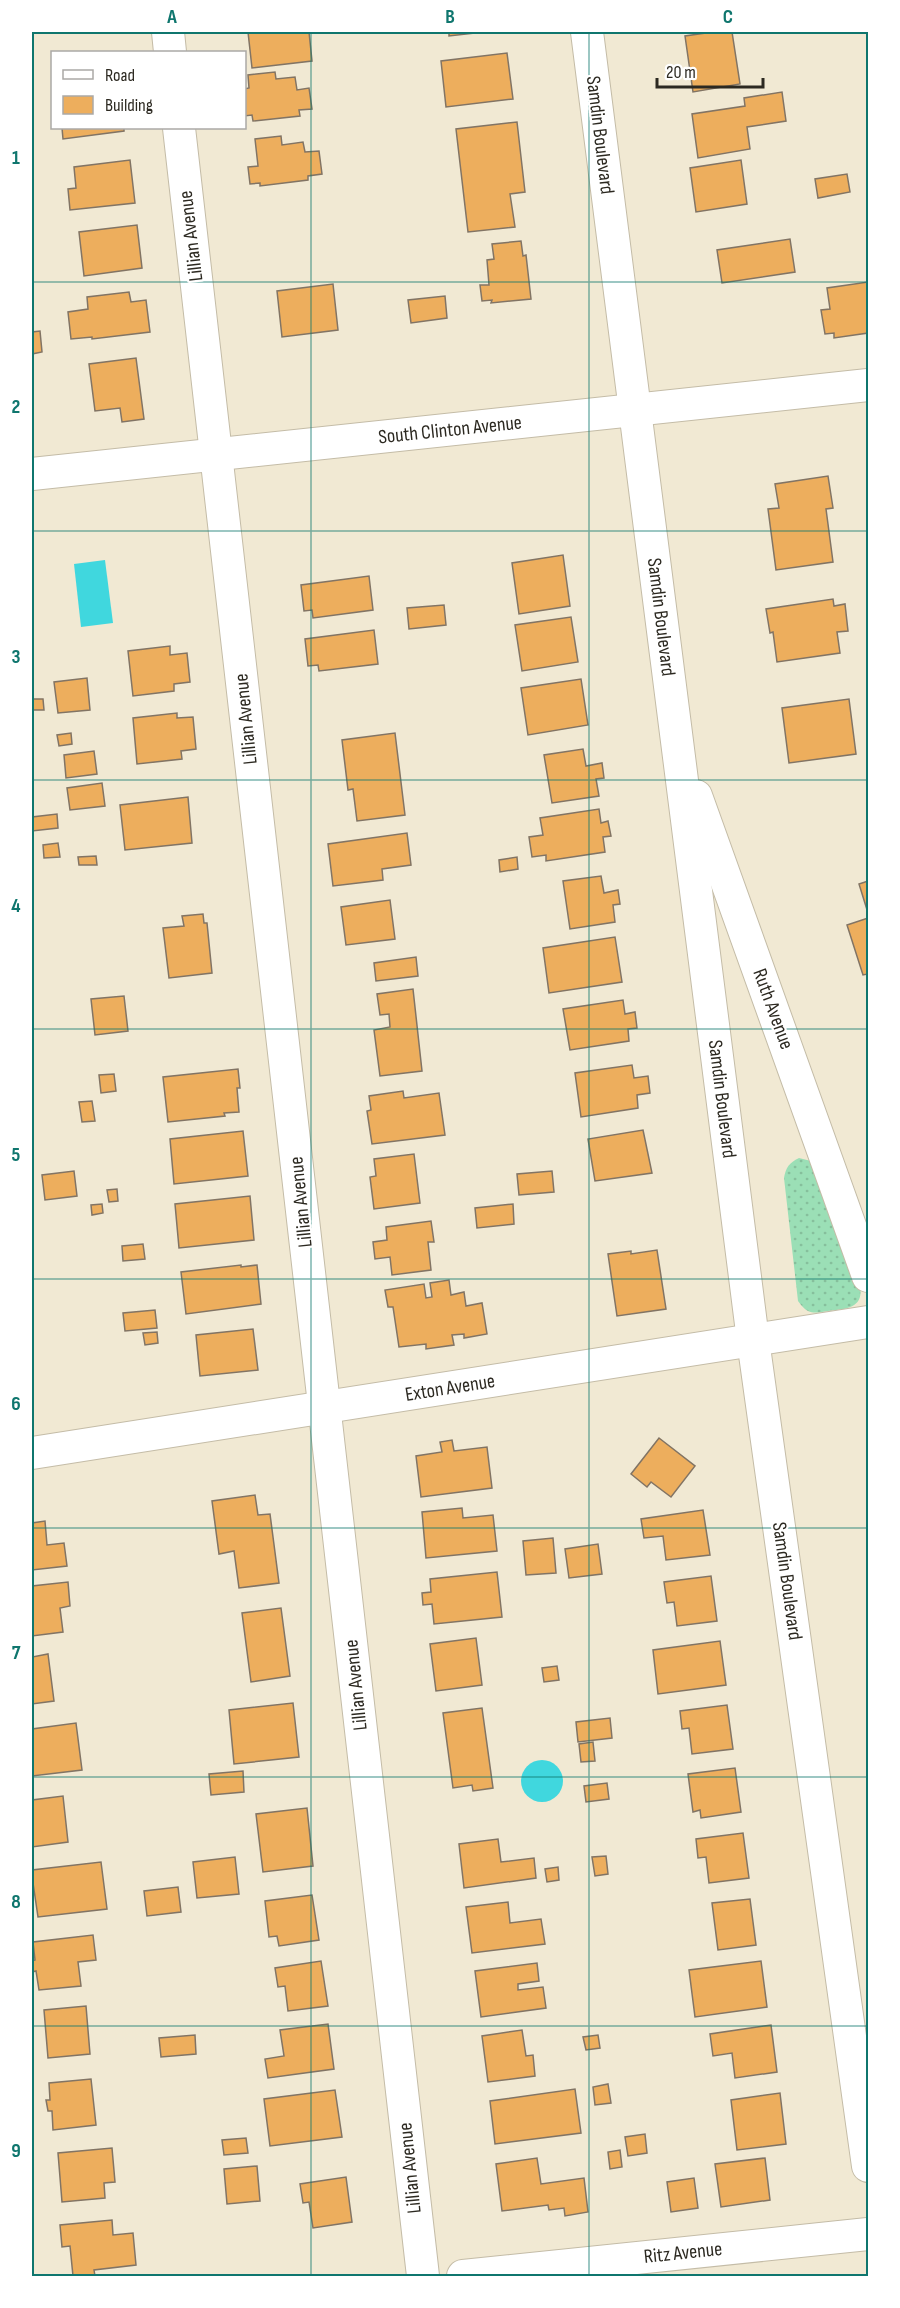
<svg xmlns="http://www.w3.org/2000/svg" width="900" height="2308" viewBox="0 0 900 2308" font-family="'Sofia Sans Condensed',sans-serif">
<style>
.grass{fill:url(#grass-dots)}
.water{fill:#40d7de}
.building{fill:#edae5d;stroke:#827464;stroke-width:1.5}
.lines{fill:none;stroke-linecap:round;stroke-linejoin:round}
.minor-casing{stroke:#c4bca7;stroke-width:34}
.minor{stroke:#fff;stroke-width:32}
.grid{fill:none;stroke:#0f766e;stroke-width:1.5;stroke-opacity:0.55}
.labels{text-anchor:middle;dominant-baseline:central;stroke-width:4.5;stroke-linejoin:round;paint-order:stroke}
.street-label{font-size:20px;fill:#2c2921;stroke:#fff}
.neatline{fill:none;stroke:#0f766e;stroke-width:2}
.grid-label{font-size:20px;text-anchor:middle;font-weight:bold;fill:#0f766e}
</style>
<defs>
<pattern id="grass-dots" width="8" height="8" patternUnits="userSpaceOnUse" patternTransform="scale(1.5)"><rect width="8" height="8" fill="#9bdfb6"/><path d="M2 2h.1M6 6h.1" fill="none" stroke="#86bf9c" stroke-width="1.8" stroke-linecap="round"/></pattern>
</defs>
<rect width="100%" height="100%" fill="#f1e9d3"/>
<path class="grass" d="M799 1158 815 1162 860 1287C864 1309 844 1309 828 1311 821 1312 814 1314 808 1311 804 1309 801 1305 798 1301L784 1178C786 1167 789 1163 799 1158Z"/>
<g class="water">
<path d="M105 560 113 623 81 627 74 564Z"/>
<circle cx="542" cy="1781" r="21"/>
</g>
<g class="building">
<path d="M248 32H309L312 61 252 68Z"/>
<path d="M449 32H484L449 36Z"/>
<path d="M713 32H732L740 84 693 92 685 36Z"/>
<path d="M507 53 513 99 446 107 441 61Z"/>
<path d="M275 72 276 79 295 77 297 90 309 88 312 109 299 110 300 116 253 121 252 115 244 116V89L249 88 248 75Z"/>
<path d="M782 92 786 121 747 127 750 149 698 158 692 114 745 106 744 98Z"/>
<path d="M517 122 525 192 510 194 515 227 468 232 456 129Z"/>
<path d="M62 128H124V131L63 139Z"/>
<path d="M281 136 282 145 303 142 305 152 319 151 322 174 308 176V180L260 186V183L250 184 248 167 258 166 255 139Z"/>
<path d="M130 160 135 203 70 210 68 189 76 188 74 167Z"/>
<path d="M741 160 747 204 696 212 690 168Z"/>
<path d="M847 174 850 192 818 198 815 179Z"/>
<path d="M137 225 142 268 84 276 79 232Z"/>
<path d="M790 239 795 272 722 283 717 250Z"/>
<path d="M521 241 523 256 526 255 531 299 491 303 492 300 482 301 480 285H489L487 260 494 259 492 244Z"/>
<path d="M868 282V333L834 338V333L825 334 821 310 830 309 827 288Z"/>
<path d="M333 284 338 330 282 337 277 291Z"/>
<path d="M129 292 131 302 146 300 150 332 92 339V337L71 339 68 312 88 309 87 297Z"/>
<path d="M445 296 447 318 411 323 408 300Z"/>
<path d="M40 331 42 352 32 354V332Z"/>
<path d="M136 358 144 419 122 422 120 408 95 411 89 364Z"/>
<path d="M828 476 833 508 826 509 833 562 776 570 768 509 779 508 775 484Z"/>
<path d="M563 555 570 606 519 614 512 563Z"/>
<path d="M369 576 373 610 313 618 312 610 304 611 301 585Z"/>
<path d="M833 599 834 606 845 604 848 631 837 632 840 653 777 662 773 632 770 633 766 609Z"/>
<path d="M444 605 446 625 409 629 407 608Z"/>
<path d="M571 617 578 662 522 671 515 625Z"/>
<path d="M374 630 378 664 319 671 318 665 308 666 305 639Z"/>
<path d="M170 646V655L187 653 190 682 174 684V691L133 696 128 651Z"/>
<path d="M87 678 90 710 58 713 54 682Z"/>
<path d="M581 679 588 725 528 735 521 688Z"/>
<path d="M32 699H43L44 710H32Z"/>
<path d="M849 699 856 754 789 763 782 708Z"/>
<path d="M177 713V718L193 717 196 749 181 751 182 759 137 764 133 718Z"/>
<path d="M71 733 72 744 59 746 57 735Z"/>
<path d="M395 733 405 815 357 821 353 789 348 790 342 740Z"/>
<path d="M583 749 586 766 602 763 604 778 596 779 599 796 552 803 544 755Z"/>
<path d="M94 751 97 774 66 778 64 755Z"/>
<path d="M102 783 105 806 70 810 67 788Z"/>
<path d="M188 797 192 843 125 850 120 805Z"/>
<path d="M599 809 601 823 608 821 611 836 603 837 605 852 546 861V855L532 857 529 837 543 835 540 818Z"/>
<path d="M57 814 58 828 32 831V817Z"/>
<path d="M407 833 411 865 382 869 383 880 333 886 328 844Z"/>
<path d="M58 843 60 857 44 858 43 845Z"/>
<path d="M96 856 97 865H79L78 857Z"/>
<path d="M517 857 518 869 500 872 499 860Z"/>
<path d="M601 876 604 893 618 890 620 904 613 905 615 922 570 929 563 881Z"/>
<path d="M868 881V913L859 884Z"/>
<path d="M390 900 395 939 346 945 341 907Z"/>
<path d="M203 914 204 923H207L212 973 169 978 163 928 184 926 182 916Z"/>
<path d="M868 918V974L863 975 847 925Z"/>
<path d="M615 937 622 982 549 993 543 948Z"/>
<path d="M416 957 418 976 376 981 374 963Z"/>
<path d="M413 989 422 1071 380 1076 374 1030 390 1027 389 1014 380 1015 377 994Z"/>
<path d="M124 996 128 1031 95 1035 91 999Z"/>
<path d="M623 1000 625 1014 635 1012 637 1028 628 1029 629 1041 570 1050 563 1009Z"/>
<path d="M632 1065 634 1078 648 1076 650 1093 637 1095 638 1108 581 1117 575 1073Z"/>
<path d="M238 1069 240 1088H237L239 1112 224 1113 225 1116 168 1122 163 1077Z"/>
<path d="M114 1074 116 1091 101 1093 99 1075Z"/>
<path d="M403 1091 404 1098 439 1093 445 1135 372 1144 367 1111 371 1110 369 1096Z"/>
<path d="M92 1101 95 1121 82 1122 79 1102Z"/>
<path d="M643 1130 652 1173 595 1181 588 1139Z"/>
<path d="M243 1131 248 1176 174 1184 170 1139Z"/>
<path d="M414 1154 420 1203 374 1209 370 1177 376 1176 374 1159Z"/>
<path d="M74 1171 77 1196 45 1200 42 1175Z"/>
<path d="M552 1171 554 1192 519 1195 517 1174Z"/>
<path d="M117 1189 118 1201 109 1202 107 1190Z"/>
<path d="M250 1196 254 1240 179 1248 175 1204Z"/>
<path d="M102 1204 103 1213 92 1215 91 1205Z"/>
<path d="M513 1204 514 1224 477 1228 475 1208Z"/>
<path d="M431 1221 434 1242H428L431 1270 392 1275 390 1257 375 1259 373 1242 387 1240 386 1227Z"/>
<path d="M143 1244 145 1259 123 1261 122 1246Z"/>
<path d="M657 1250 666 1309 617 1316 608 1254 631 1251V1254Z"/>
<path d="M241 1265V1267L257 1265 261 1304 186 1314 181 1272Z"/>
<path d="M449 1280 451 1295 464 1292 466 1306 482 1303 487 1334 464 1338V1334L452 1335 454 1345 426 1349V1344L399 1347 393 1307H388L385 1290 424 1284 426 1298 432 1297 430 1283Z"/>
<path d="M155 1310 157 1328 125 1331 123 1313Z"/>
<path d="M253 1329 258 1370 200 1376 196 1335Z"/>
<path d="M157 1332 158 1343 145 1345 143 1333Z"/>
<path d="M659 1438 695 1466 671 1497 651 1482 647 1487 631 1474Z"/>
<path d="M452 1440 454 1451 487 1447 492 1488 421 1497 416 1456 442 1452 440 1442Z"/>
<path d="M255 1495 258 1515 270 1514 279 1583 239 1588 234 1551 219 1554 212 1501Z"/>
<path d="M462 1508 463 1518 493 1515 497 1551 426 1558 422 1512Z"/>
<path d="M703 1510 710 1555 666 1560 663 1536 644 1538 641 1519Z"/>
<path d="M45 1521 47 1545 64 1543 67 1566 32 1570V1523Z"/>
<path d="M553 1538 556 1573 526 1575 523 1541Z"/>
<path d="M598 1544 602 1574 569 1578 565 1549Z"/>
<path d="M497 1572 502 1617 434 1624 432 1604 423 1605 422 1593 431 1592 430 1579Z"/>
<path d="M711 1576 717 1621 677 1626 674 1602 667 1603 664 1582Z"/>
<path d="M68 1582 70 1606 60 1608 63 1632 32 1636V1586Z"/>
<path d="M281 1608 290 1676 251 1682 242 1613Z"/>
<path d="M476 1638 482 1685 436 1691 430 1644Z"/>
<path d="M720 1641 726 1685 658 1694 653 1650Z"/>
<path d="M48 1654 54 1701 32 1704V1657Z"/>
<path d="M557 1666 559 1680 544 1682 542 1668Z"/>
<path d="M293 1703 299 1757 234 1764 229 1710Z"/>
<path d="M727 1705 733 1749 692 1754 689 1728 682 1729 680 1711Z"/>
<path d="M482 1708 493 1788 473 1791 472 1785 453 1788 443 1713Z"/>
<path d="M610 1718 612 1738 578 1742 576 1722Z"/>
<path d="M76 1723 82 1770 32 1776V1729Z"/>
<path d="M593 1742 595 1761 581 1762 579 1744Z"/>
<path d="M735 1768 741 1812 701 1818 700 1810 693 1812 688 1774Z"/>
<path d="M243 1771 244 1792 211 1795 209 1774Z"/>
<path d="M607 1783 609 1799 586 1802 584 1786Z"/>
<path d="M63 1796 68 1842 32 1847V1800Z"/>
<path d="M307 1808 313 1866 263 1872 256 1814Z"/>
<path d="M743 1833 749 1878 709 1883 706 1857 698 1858 696 1839Z"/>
<path d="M498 1839 501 1862 534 1858 536 1878 464 1888 459 1844Z"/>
<path d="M606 1856 608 1874 595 1876 592 1857Z"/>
<path d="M235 1857 239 1894 197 1898 193 1862Z"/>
<path d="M101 1862 107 1909 38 1917 33 1883H32V1870Z"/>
<path d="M558 1867 559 1880 547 1882 545 1869Z"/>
<path d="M178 1887 181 1912 147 1916 144 1891Z"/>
<path d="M312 1895 319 1940 279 1946 277 1936 269 1937 265 1901Z"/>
<path d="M750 1899 756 1945 718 1950 712 1903Z"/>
<path d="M508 1902 510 1923 541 1919 545 1944 472 1953 466 1907Z"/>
<path d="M93 1935 96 1960 78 1962 81 1986 39 1990 36 1971 32 1972V1961L35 1960 33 1942Z"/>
<path d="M321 1961 328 2006 288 2011 285 1986 278 1987 275 1968Z"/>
<path d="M761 1961 767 2007 695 2017 689 1970Z"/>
<path d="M537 1963 539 1981 518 1984V1990L543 1987 546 2008 481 2017 475 1971Z"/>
<path d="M86 2006 90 2054 48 2058 44 2010Z"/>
<path d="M328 2024 334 2069 268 2078 265 2059 284 2056 280 2030Z"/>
<path d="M771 2025 777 2072 735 2078 732 2053 713 2056 710 2034Z"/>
<path d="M522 2030 526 2056 533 2055 535 2076 488 2082 482 2036Z"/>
<path d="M195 2035 196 2054 161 2057 159 2038Z"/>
<path d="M598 2035 600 2048 586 2050 583 2037Z"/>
<path d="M91 2079 96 2125 53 2130 52 2111H48L46 2100H50L49 2083Z"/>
<path d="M608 2084 611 2103 595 2105 593 2087Z"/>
<path d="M575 2089 581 2133 495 2144 490 2101Z"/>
<path d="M335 2090 342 2137 270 2146 264 2099Z"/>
<path d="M780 2093 786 2144 737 2150 731 2100Z"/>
<path d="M645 2134 647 2153 628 2156 625 2137Z"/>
<path d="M246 2138 248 2153 224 2155 222 2140Z"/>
<path d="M112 2148 115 2182 104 2183 105 2198 62 2202 58 2153Z"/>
<path d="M620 2150 622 2167 610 2169 608 2152Z"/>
<path d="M537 2158 541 2184 584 2178 588 2212 565 2216 564 2208 549 2210 548 2205 502 2211 496 2164Z"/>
<path d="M765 2158 770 2200 721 2207 715 2164Z"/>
<path d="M257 2166 260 2201 227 2204 224 2169Z"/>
<path d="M346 2177 352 2222 313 2228 309 2202 303 2203 300 2184Z"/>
<path d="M694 2178 698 2208 671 2212 667 2182Z"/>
<path d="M112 2220 113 2235 133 2233 136 2265 94 2270 95 2276H73L70 2246 62 2247 60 2225Z"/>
</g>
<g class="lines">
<defs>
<g id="minor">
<path d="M168 32 170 52"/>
<path d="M587 32 753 1340 868 2166"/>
<path d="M179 128 423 2276"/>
<path d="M32 474 868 385"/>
<path d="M696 796 868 1276"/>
<path d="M32 1453 868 1322"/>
<path d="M463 2276 868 2234"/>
</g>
</defs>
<use href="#minor" class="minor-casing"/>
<use href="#minor" class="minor"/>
</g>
<path class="grid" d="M311 32V2276M589 32V2276M32 282H868M32 531H868M32 780H868M32 1029H868M32 1279H868M32 1528H868M32 1777H868M32 2026H868"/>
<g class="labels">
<g class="street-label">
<text transform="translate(600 135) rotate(83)">Samdin Boulevard</text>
<text transform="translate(191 236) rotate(-97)">Lillian Avenue</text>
<text transform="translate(450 430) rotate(-6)">South Clinton Avenue</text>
<text transform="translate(661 617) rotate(83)">Samdin Boulevard</text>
<text transform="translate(246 719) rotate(-96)">Lillian Avenue</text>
<text transform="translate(773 1009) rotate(70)">Ruth Avenue</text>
<text transform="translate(722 1099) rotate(83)">Samdin Boulevard</text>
<text transform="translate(301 1202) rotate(-96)">Lillian Avenue</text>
<text transform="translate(450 1388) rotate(-9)">Exton Avenue</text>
<text transform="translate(787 1581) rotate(82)">Samdin Boulevard</text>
<text transform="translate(356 1685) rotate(-96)">Lillian Avenue</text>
<text transform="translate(410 2168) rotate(-96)">Lillian Avenue</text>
<text transform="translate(683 2253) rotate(-6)">Ritz Avenue</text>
</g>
</g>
<rect width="900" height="2308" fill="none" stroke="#ffffff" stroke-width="66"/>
<rect x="51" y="51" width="195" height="78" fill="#ffffff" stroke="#aba9a6" stroke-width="1.5"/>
<rect x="63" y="70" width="30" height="9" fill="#ffffff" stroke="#aba9a6" stroke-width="1.5"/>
<text x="105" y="81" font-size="18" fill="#2c2921">Road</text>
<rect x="63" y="96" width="30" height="18" fill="#edae5d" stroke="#aba9a6" stroke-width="1.5"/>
<text x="105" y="111" font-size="18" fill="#2c2921">Building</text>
<path d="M657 78v9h106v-9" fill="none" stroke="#2c2921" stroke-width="3"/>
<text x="666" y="78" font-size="18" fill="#2c2921" stroke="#ffffff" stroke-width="4.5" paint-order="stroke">20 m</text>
<rect x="33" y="33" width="834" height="2242" class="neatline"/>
<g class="grid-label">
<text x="172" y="23">A</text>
<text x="450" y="23">B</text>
<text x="728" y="23">C</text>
<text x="16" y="164">1</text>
<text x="16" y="413">2</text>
<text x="16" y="663">3</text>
<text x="16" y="912">4</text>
<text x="16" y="1161">5</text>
<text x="16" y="1410">6</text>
<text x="16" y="1659">7</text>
<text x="16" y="1908">8</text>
<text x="16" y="2157">9</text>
</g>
</svg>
